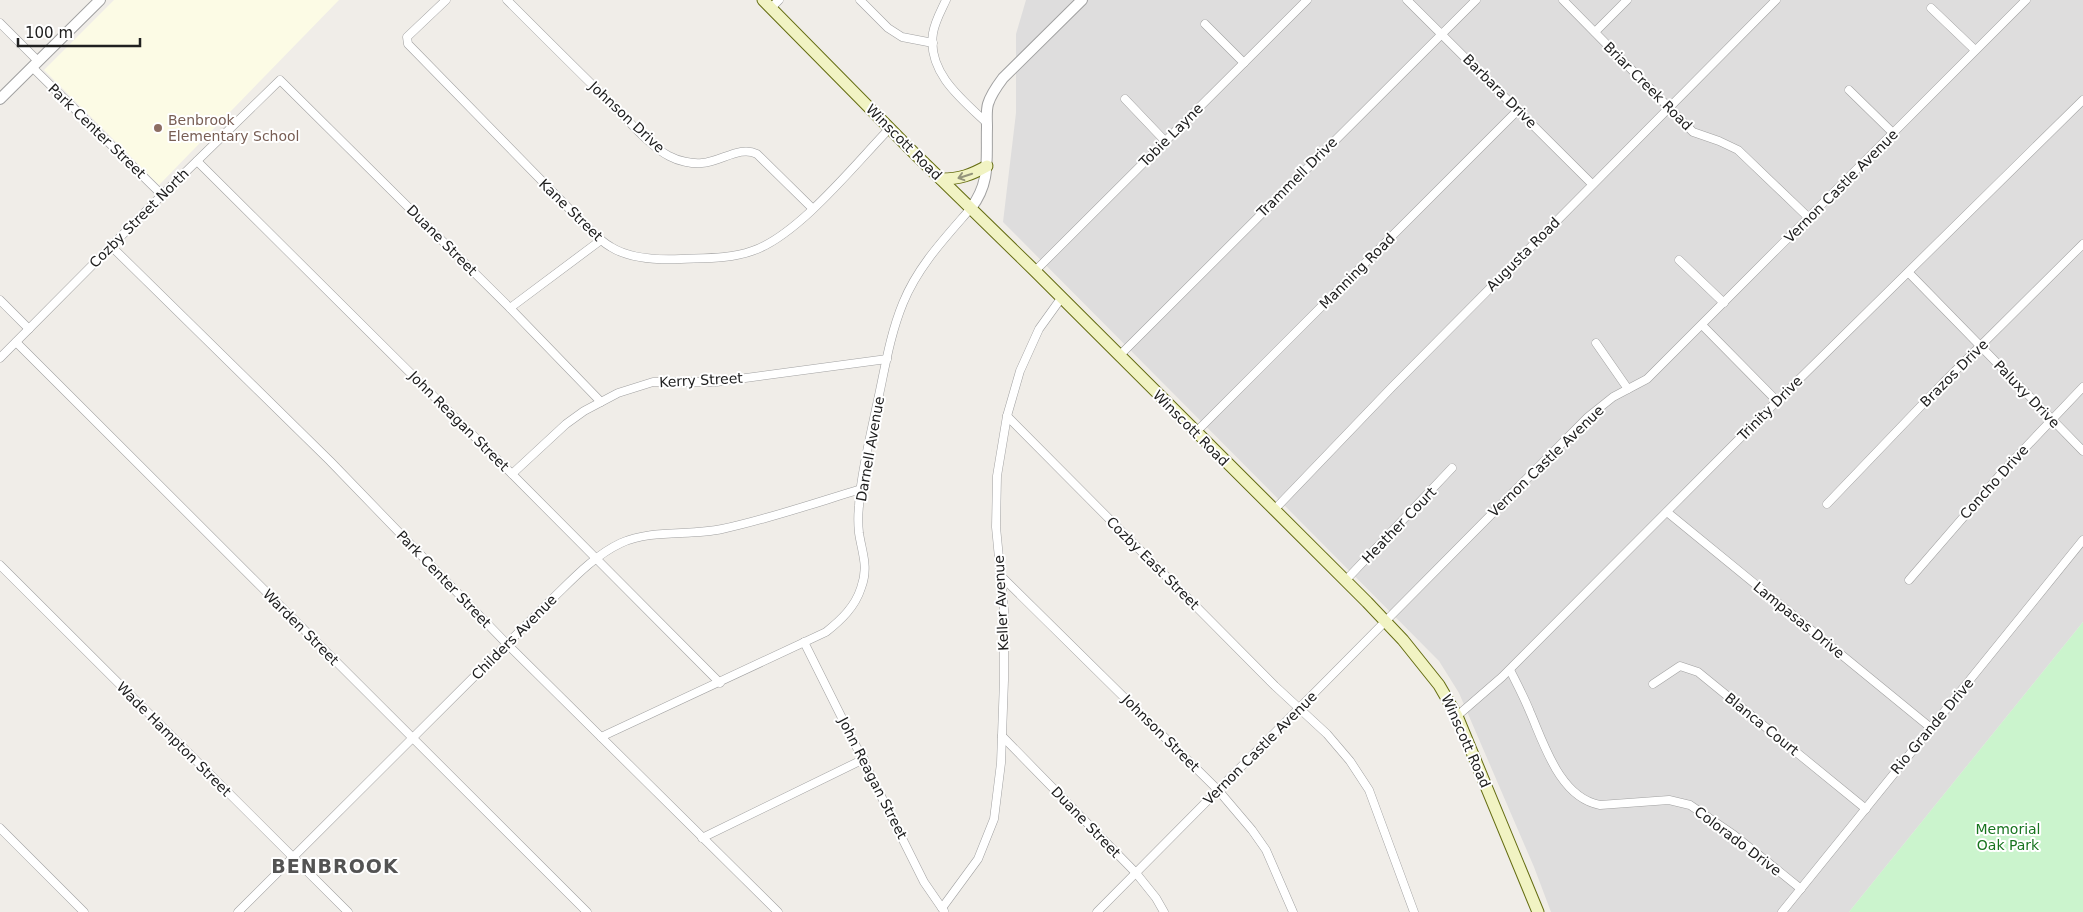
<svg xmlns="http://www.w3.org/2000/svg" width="2083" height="912" viewBox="0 0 2083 912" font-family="'DejaVu Sans',sans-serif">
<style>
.residential{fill:#dedddd}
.education{fill:#fcfbe5}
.park{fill:#cbf4cd}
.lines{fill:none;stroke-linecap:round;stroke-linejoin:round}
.minor-casing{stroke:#a1a1a1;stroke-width:9}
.tertiary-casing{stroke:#a1a1a1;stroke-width:12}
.secondary-casing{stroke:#656d12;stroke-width:13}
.minor{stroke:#fff;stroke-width:8}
.tertiary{stroke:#fff;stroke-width:10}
.secondary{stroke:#f1f3c3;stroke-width:11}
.oneway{stroke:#93947a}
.education-dot{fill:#8d6e63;stroke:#fff;stroke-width:2}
.labels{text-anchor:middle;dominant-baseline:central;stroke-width:4;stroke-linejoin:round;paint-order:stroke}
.street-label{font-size:14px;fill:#202020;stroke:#fff}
.education-label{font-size:14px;fill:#785e54;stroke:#fff;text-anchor:start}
.park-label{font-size:14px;fill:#18741f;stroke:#fff}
.district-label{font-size:19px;font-weight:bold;letter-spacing:1px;fill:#535353;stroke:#fff}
</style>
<rect width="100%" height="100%" fill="#f0ede8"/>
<path class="residential" d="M1026 0H2083V622L1849 912H1551L1534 867 1459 693 1439 661 1003 222 1016 113V34Z"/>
<path class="education" d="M114 0H339L159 185 44 70Z"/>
<path class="park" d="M2083 622V912H1849Z"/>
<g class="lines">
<defs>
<g id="minor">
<path d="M446 0 407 37 408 44 588 228C595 235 602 242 611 247 630 259 659 260 681 259 705 258 730 259 752 251 798 236 856 163 890 128"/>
<path d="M507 0C542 35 577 70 613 105 628 120 651 147 669 156 678 161 692 164 702 163 721 162 740 145 757 154L812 208"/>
<path d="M860 0 888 28 902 37 933 43"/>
<path d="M946 0C941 11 935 21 933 33 927 72 961 99 987 123"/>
<path d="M1407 0 1592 184"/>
<path d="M1563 0 1693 132 1719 141 1738 150 1809 218"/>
<path d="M771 8 779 0"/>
<path d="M1931 8 1975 50"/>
<path d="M0 23 38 61"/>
<path d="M1205 24 1244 63"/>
<path d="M1595 32 1627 0"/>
<path d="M32 67 162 195"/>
<path d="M1849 90 1893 133"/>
<path d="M1125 99 1165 141"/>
<path d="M197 161 512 474 720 683"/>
<path d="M111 246 330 461 507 644 778 912"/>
<path d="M1679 260 1724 303"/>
<path d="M1035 271 1307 0"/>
<path d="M1909 273 2083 451"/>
<path d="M0 300 29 329"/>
<path d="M510 308 601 240"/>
<path d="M1702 325 1777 401"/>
<path d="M16 342 587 912"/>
<path d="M1596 343 1628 389"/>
<path d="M1120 355 1476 0"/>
<path d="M0 358 162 195 280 80 510 308 601 402"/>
<path d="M1007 416 1275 686 1327 734 1350 761 1369 790 1414 912"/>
<path d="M1196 432 1518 110"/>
<path d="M512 474 566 424 584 411 618 393 653 382H716L887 359"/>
<path d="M1827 504 1943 383 2083 244"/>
<path d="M1274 510 1392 387 1776 0"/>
<path d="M1667 512 1931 728"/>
<path d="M0 565 348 912"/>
<path d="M1000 575 1218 790 1252 830 1266 850 1293 912"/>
<path d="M1909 580 2006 468 2083 387"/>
<path d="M1345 581 1452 468"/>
<path d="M804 642 924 882 944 911"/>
<path d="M1510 670C1517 684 1524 697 1530 712 1544 744 1560 798 1600 805L1669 800 1690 805 1734 835 1801 889"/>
<path d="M1653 684 1680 666 1698 672 1866 809"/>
<path d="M1457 716 1502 677 1777 401 2083 100"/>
<path d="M1002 736 1136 873 1156 898 1164 912"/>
<path d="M601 737 826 632C841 620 855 607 861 588 869 567 862 553 859 533 858 524 858 515 859 506 860 478 870 438 876 409 884 374 889 337 903 303 918 266 945 238 971 208"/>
<path d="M0 828 84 912"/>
<path d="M702 838 864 759"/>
<path d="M942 908 978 859 994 819 1001 763 1004 680V610L996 527 997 476 1007 416 1020 371 1039 329 1062 297"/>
<path d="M238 912 548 603C570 582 593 556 621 543 652 529 690 536 722 529 769 519 815 503 861 489"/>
<path d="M1097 912 1588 417 1613 397 1647 379 2026 0"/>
<path d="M1782 912 2083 540"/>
</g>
<g id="tertiary">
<path d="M0 99 100 0"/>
<path d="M971 208C991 182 986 159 987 127 987 120 986 111 988 104 991 94 997 86 1003 78L1082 0"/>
</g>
<g id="secondary">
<path d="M763 0 913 152 1035 271 1367 602 1403 640 1439 685 1457 716 1538 912"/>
<path d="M941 179C960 179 971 175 987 166"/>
</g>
</defs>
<use href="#minor" class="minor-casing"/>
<use href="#tertiary" class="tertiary-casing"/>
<use href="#secondary" class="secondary-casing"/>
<use href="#minor" class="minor"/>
<use href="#tertiary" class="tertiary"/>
<use href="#secondary" class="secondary"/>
</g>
<defs><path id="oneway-shaft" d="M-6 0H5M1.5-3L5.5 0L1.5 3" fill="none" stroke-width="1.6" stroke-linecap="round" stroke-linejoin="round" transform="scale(1.25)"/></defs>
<use class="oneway" href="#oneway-shaft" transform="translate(965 176) rotate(162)"/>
<circle class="education-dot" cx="158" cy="128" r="5"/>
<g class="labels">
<g class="street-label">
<text transform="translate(1648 86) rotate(45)">Briar Creek Road</text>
<text transform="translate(1500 91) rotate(45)">Barbara Drive</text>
<text transform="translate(627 117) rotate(43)">Johnson Drive</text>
<text transform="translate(97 131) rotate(44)">Park Center Street</text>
<text transform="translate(1171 135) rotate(-45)">Tobie Layne</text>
<text transform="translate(904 142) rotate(45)">Winscott Road</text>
<text transform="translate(1297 177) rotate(-45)">Trammell Drive</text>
<text transform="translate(1841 186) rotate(-45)">Vernon Castle Avenue</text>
<text transform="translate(571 210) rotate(44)">Kane Street</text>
<text transform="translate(139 218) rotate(-45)">Cozby Street North</text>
<text transform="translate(442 240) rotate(45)">Duane Street</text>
<text transform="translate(1523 254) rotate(-45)">Augusta Road</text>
<text transform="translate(1357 271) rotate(-45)">Manning Road</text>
<text transform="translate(1954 373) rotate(-45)">Brazos Drive</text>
<text transform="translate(701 380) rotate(-3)">Kerry Street</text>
<text transform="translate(2027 394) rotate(46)">Paluxy Drive</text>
<text transform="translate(1770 408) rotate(-45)">Trinity Drive</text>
<text transform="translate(459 421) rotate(45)">John Reagan Street</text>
<text transform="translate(1191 428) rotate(45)">Winscott Road</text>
<text transform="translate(870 449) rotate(-80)">Darnell Avenue</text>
<text transform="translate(1546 461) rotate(-44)">Vernon Castle Avenue</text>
<text transform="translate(1994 482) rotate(-48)">Concho Drive</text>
<text transform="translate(1399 525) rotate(-46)">Heather Court</text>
<text transform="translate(1153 563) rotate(45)">Cozby East Street</text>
<text transform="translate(444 579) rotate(46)">Park Center Street</text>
<text transform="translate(1001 603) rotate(-93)">Keller Avenue</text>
<text transform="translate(1799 620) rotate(39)">Lampasas Drive</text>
<text transform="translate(301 627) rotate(45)">Warden Street</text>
<text transform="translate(514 637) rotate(-45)">Childers Avenue</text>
<text transform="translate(1762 724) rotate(39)">Blanca Court</text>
<text transform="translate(1932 726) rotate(-50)">Rio Grande Drive</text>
<text transform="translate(1161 733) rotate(45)">Johnson Street</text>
<text transform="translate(174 739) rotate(45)">Wade Hampton Street</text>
<text transform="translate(1466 741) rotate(66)">Winscott Road</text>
<text transform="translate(1260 748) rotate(-45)">Vernon Castle Avenue</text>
<text transform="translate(873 778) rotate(63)">John Reagan Street</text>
<text transform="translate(1086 822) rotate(46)">Duane Street</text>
<text transform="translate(1738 841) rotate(37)">Colorado Drive</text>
</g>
<g class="education-label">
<text x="168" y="120">Benbrook<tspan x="168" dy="16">Elementary School</tspan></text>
</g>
<g class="park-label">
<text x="2008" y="829">Memorial<tspan x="2008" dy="16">Oak Park</tspan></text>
</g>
<g class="district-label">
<text x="335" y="866">BENBROOK</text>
</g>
</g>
<path d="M18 38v8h122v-8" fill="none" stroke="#202020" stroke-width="2.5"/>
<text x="25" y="38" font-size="15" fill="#202020" stroke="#ffffff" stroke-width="4" paint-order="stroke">100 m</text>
</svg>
